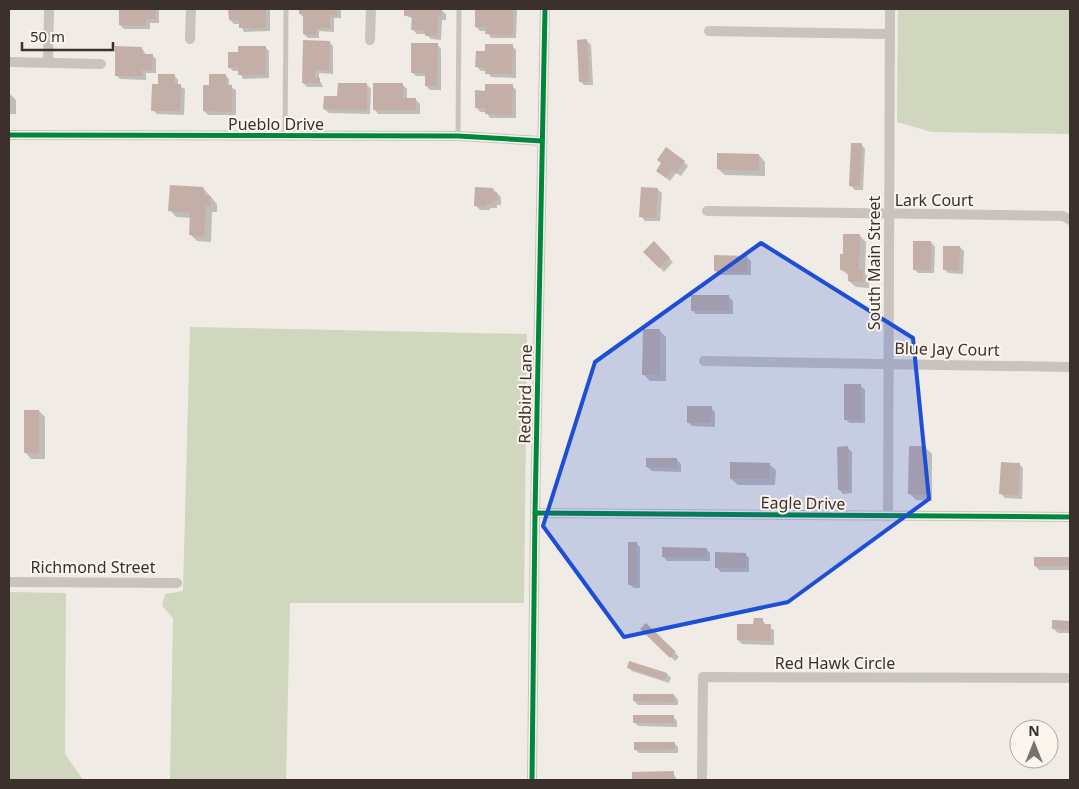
<svg xmlns="http://www.w3.org/2000/svg" width="1079" height="789" viewBox="0 0 1079 789" font-family="'Noto Sans',sans-serif">
<style>
.green{fill:#d1d6bf}
.shadow{fill:#0003}
.building{fill:#c3afa7}
.lines{fill:none;stroke-linecap:round;stroke-linejoin:round}
.service{stroke:#c9c3be;stroke-width:5}
.minor{stroke:#c9c3be;stroke-width:10}
.cycleway-casing{stroke:#fbf5ee;stroke-width:8}
.cycleway{stroke:#00873e;stroke-width:5}
.marked{fill:#1d4ed8;fill-opacity:0.2;stroke:#1d4ed8;stroke-width:4;stroke-linejoin:round}
.labels{text-anchor:middle;dominant-baseline:central;stroke-width:4;stroke-linejoin:round;paint-order:stroke}
.street-label{font-size:16px;fill:#3b302b;stroke:#fbf5ee}
</style>
<rect width="100%" height="100%" fill="#f0ebe5"/>
<g class="green">
<path d="M898 9H1070V134L932 132 897 122Z"/>
<path d="M190 327 527 334 524 603H290L286 780H170L173 618 162 606 165 594 183 591Z"/>
<path d="M9 592 66 593 65 754 83 780H9Z"/>
</g>
<g class="shadow">
<path d="M120 9H159V23H150V29H124L120 25Z"/>
<path d="M230 9H270V31L244 32 240 24H234L230 20Z"/>
<path d="M300 9H341V18H334V32L319 31V38H308L304 34V18L300 14Z"/>
<path d="M406 9 441 10 446 14V20H442L441 40 431 39 426 34H417L412 29 413 19 405 15Z"/>
<path d="M487 9 517 10 516 38H491L487 31H480L476 27Z"/>
<path d="M587 41 591 45 593 85H584L580 81Z"/>
<path d="M329 42 333 46V74L319 73V79L323 87H307L303 83Z"/>
<path d="M437 44 441 49V90H430L426 86V76H416L412 72Z"/>
<path d="M512 46 516 50V78L491 77 487 71H481L477 67 486 52Z"/>
<path d="M265 47 269 51V78L243 79 239 71H233L229 67 240 53Z"/>
<path d="M142 48 146 55H152L156 59V73H146V80L120 79 116 75Z"/>
<path d="M174 75 178 80V85L185 89 184 115 157 114 153 110 159 85Z"/>
<path d="M225 75 229 79V86L236 90V115H208L204 111 210 86Z"/>
<path d="M366 84 371 89 370 114 329 113 324 109Z"/>
<path d="M403 85 407 89V100H416L420 104V114H378L374 109Z"/>
<path d="M512 86 516 90V118H490L486 112H480L476 107 486 92Z"/>
<path d="M9 93 16 100V114H9Z"/>
<path d="M861 144 865 149 863 190H855L850 185Z"/>
<path d="M759 155 765 162V176L725 175 718 169Z"/>
<path d="M684 162 688 166 681 176 676 173 670 181 662 175Z"/>
<path d="M203 188 217 204V212H212L211 242 197 241 190 234 191 218 176 217 170 210Z"/>
<path d="M493 189 501 197V205H497V208H490V210H480L476 206Z"/>
<path d="M657 189 662 193 660 221H645L641 216Z"/>
<path d="M859 235 866 242 865 274 869 277V288L856 287 849 281V276L841 269 844 255Z"/>
<path d="M931 242 935 247 934 273H918L914 269Z"/>
<path d="M654 243 673 262 664 272 645 252Z"/>
<path d="M960 247 964 251 963 274 948 273 944 269Z"/>
<path d="M747 257 751 261V275H720L715 271Z"/>
<path d="M729 297 733 301V314H696L692 310Z"/>
<path d="M660 331 666 337V381H650L644 375Z"/>
<path d="M861 386 865 390V423H850L845 419Z"/>
<path d="M711 408 715 412V427L692 426 688 422Z"/>
<path d="M39 411 45 417V459H31L25 452Z"/>
<path d="M848 448 852 452V493L843 494 839 489Z"/>
<path d="M926 448 932 454V501L916 500 910 494Z"/>
<path d="M677 460 681 464V472L652 471 647 467Z"/>
<path d="M769 464 776 470 775 485H738L731 479Z"/>
<path d="M1019 464 1023 468 1022 499 1005 498 1001 494Z"/>
<path d="M636 543 640 547V588H634L629 584Z"/>
<path d="M706 549 710 553V561H667L663 556Z"/>
<path d="M745 554 749 558V572H721L717 568Z"/>
<path d="M1035 558H1070V570H1039L1035 566Z"/>
<path d="M762 620 767 626 774 630V645L742 644 738 640Z"/>
<path d="M1054 622H1070V633H1058L1054 629Z"/>
<path d="M646 624 679 657 675 661 642 629Z"/>
<path d="M628 667 667 674 671 678 669 683 632 671Z"/>
<path d="M674 695 678 700V705H638L634 701Z"/>
<path d="M673 717 677 721V727L638 726 634 722Z"/>
<path d="M674 743 678 747V753H639L635 749Z"/>
<path d="M673 772 677 780 633 779Z"/>
</g>
<g class="building">
<path d="M119 9H156L155 19H146V26L119 25Z"/>
<path d="M228 9H266V28H239V20H229Z"/>
<path d="M299 9H337V15H330V28H316V35L303 34V14H299Z"/>
<path d="M404 9H442V16H438L437 36H425V30H411L412 16H404Z"/>
<path d="M486 9H513V35L485 34 486 27H475V10Z"/>
<path d="M587 39 589 81 579 82 577 40Z"/>
<path d="M303 40 330 41 329 70H315V78H320V83H302Z"/>
<path d="M411 43H438L437 86H425V73H411Z"/>
<path d="M485 44H513L512 74H485L486 68 475 67 476 51H485Z"/>
<path d="M115 46 142 47V54H153L152 70H142V76H115Z"/>
<path d="M238 46H266L265 75H238V67L228 68V52H238Z"/>
<path d="M158 74H175L174 84H181L180 111H151L152 84H158Z"/>
<path d="M209 74H226V85H232V112L203 111V85H209Z"/>
<path d="M338 83H367V110L323 109 324 96H337Z"/>
<path d="M373 83H403V98H416V110H373Z"/>
<path d="M485 84H513L512 115 485 114V108H475V90L485 91Z"/>
<path d="M851 143H862L860 186H849Z"/>
<path d="M666 147 685 161 676 173 671 170 666 178 656 171 661 163 657 160Z"/>
<path d="M717 153 759 154V171L717 169Z"/>
<path d="M170 185 203 187 205 196H211V206H206L204 236 189 235 190 213 168 211Z"/>
<path d="M475 187 493 188V192H497V201H493V204H486V207L474 206Z"/>
<path d="M641 187 658 188 656 218 639 217Z"/>
<path d="M843 234H860L859 270H863V282L848 281V272L840 270V254H843Z"/>
<path d="M654 241 670 258 659 268 643 252Z"/>
<rect x="913" y="241" width="18" height="29"/>
<path d="M943 246H960L959 270H943Z"/>
<path d="M714 255 747 256V272L714 271Z"/>
<rect x="691" y="295" width="38" height="16"/>
<path d="M643 329H660V375H642Z"/>
<path d="M844 384H861L862 420H844Z"/>
<path d="M687 406H712L711 423H687Z"/>
<rect x="24" y="410" width="15" height="43"/>
<path d="M848 446 849 490H838L837 447Z"/>
<path d="M909 446H926V495L908 494Z"/>
<path d="M646 458H677V468L646 467Z"/>
<path d="M730 462 770 463 769 479H730Z"/>
<path d="M1001 462 1020 463 1018 495 999 494Z"/>
<rect x="628" y="542" width="9" height="43"/>
<path d="M662 547 707 548 706 558 662 557Z"/>
<path d="M715 552 746 553V568H715Z"/>
<rect x="1034" y="557" width="36" height="9"/>
<path d="M754 618H763V624H771L770 641 737 640V624H753Z"/>
<path d="M1052 620 1070 621V630L1052 629Z"/>
<path d="M646 623 676 652 670 658 640 629Z"/>
<path d="M629 661 667 673 665 680 627 668Z"/>
<path d="M633 694H674V702L633 701Z"/>
<rect x="633" y="715" width="41" height="8"/>
<path d="M634 742H675V749L634 750Z"/>
<path d="M674 771V779H632V772Z"/>
</g>
<g class="lines">
<g class="service">
<path d="M458 136 459 9"/>
<path d="M285 137 286 9"/>
</g>
<g class="minor">
<path d="M709 31 890 34"/>
<path d="M190 39 191 9"/>
<path d="M370 40 371 9"/>
<path d="M9 62 101 64"/>
<path d="M48 62 49 9"/>
<path d="M9 135 458 136 542 141"/>
<path d="M707 211 1063 216 1070 220"/>
<path d="M704 361 1070 367"/>
<path d="M535 513 1070 517"/>
<path d="M888 516 890 9"/>
<path d="M9 582 177 583"/>
<path d="M532 780 535 513 545 9"/>
<path d="M702 780 703 677 1070 678"/>
</g>
<defs>
<g id="cycleway">
<path d="M9 135 458 136 542 141"/>
<path d="M535 513 1070 517"/>
<path d="M532 780 535 513 545 9"/>
</g>
</defs>
<use href="#cycleway" class="cycleway-casing"/>
<use href="#cycleway" class="cycleway"/>
</g>
<path class="marked" d="M761 243 913 338 929 499 788 602 624 637 543 526 595 362Z"/>
<g class="labels">
<g class="street-label">
<text x="276" y="124">Pueblo Drive</text>
<text x="934" y="200">Lark Court</text>
<text transform="translate(874 263) rotate(-90)">South Main Street</text>
<text transform="translate(947 349) rotate(1)">Blue Jay Court</text>
<text transform="translate(525 394) rotate(-89)">Redbird Lane</text>
<text transform="translate(803 503) rotate(1)">Eagle Drive</text>
<text x="93" y="567">Richmond Street</text>
<text x="835" y="663">Red Hawk Circle</text>
</g>
</g>
<rect width="1079" height="789" fill="none" stroke="#3b302b" stroke-width="20"/>
<g transform="translate(1034 744)"><circle r="24" fill="#fbf5ee" stroke="#aea6a0"/>
<path d="M0-4L9 19L0 12L-9 19Z" fill="#7a716c"/>
<text y="-8" font-size="14" font-weight="bold" text-anchor="middle" fill="#3b302b">N</text>
</g>
<path d="M22 42v8h91v-8" fill="none" stroke="#3b302b" stroke-width="2.5"/>
<text x="30" y="42" font-size="15" fill="#3b302b" stroke="#fbf5ee" stroke-width="4" paint-order="stroke">50 m</text>
</svg>
